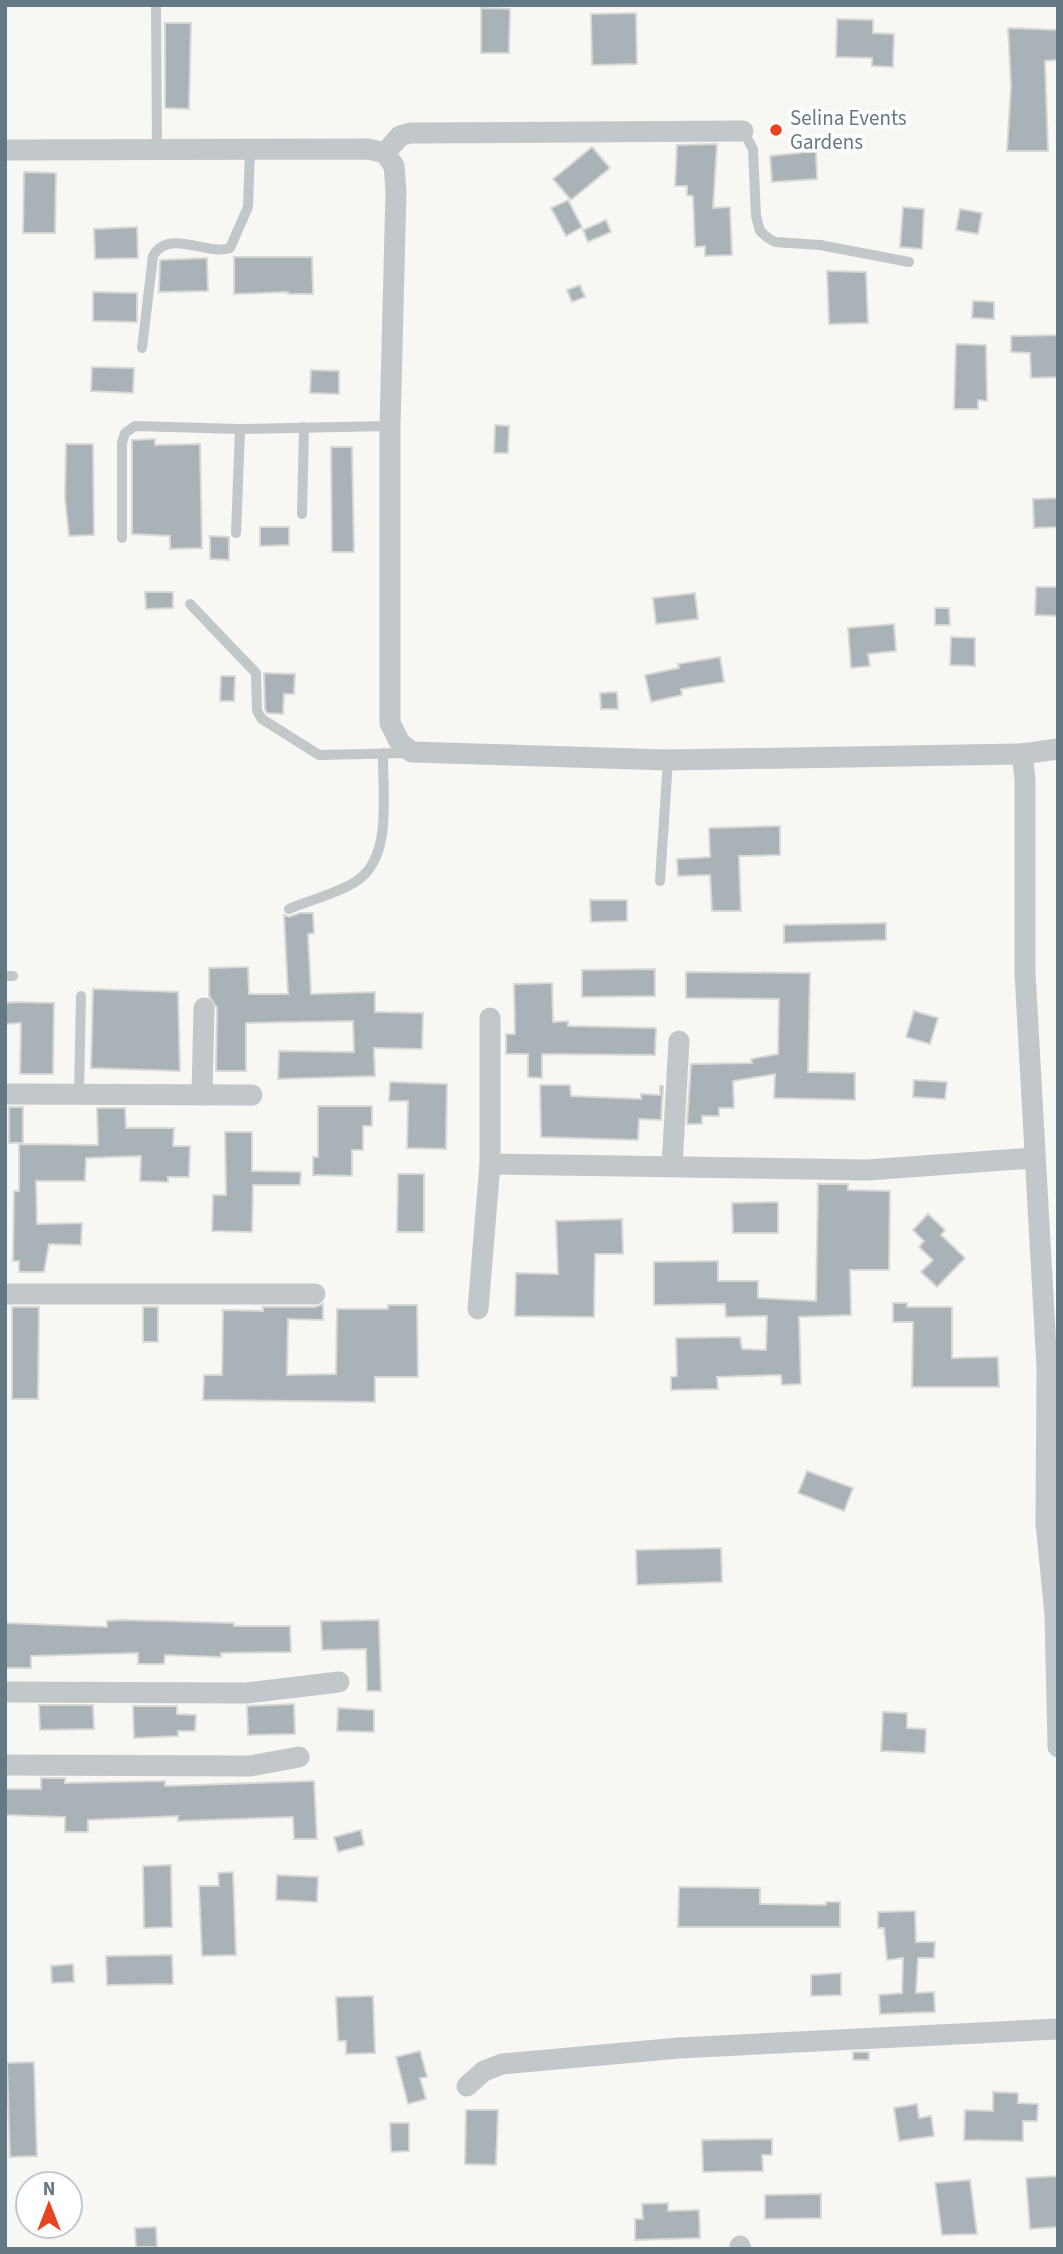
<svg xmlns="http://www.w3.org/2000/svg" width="1063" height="2254" viewBox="0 0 1063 2254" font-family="'Source Sans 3',sans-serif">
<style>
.building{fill:#a8b2b7;stroke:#d8d8d6;stroke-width:2}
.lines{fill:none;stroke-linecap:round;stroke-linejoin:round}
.lane{stroke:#c2c7c9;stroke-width:10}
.street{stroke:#c2c7c9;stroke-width:21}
.poi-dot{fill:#e84422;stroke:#fff;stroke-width:2.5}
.labels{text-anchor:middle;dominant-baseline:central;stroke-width:7;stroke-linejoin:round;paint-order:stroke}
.poi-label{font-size:21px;fill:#657985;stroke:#fff;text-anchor:start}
</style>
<rect width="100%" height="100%" fill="#f7f7f3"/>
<g class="building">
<path d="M481 8 510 9 509 53H481Z"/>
<path d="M636 13 637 64 592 65 591 14Z"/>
<path d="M837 19 873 20V33L894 34 893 67 872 66V58L836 57Z"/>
<path d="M165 23H191L189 109 165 108Z"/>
<path d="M1008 28 1058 30V60L1045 61 1048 151H1007L1011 85Z"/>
<path d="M717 144 713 208 730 207 732 255 705 256V246L695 247 693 196 687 195V186H675L677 145Z"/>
<path d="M592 147 610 168 571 200 553 179Z"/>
<path d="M816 151 817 179 772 182 770 156Z"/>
<path d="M24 172 56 173 55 233H23Z"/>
<path d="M568 200 582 227 566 236 551 208Z"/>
<path d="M903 207 924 209 922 249 900 247Z"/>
<path d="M960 209 982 213 978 234 956 230Z"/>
<path d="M606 220 611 232 588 242 583 230Z"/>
<path d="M137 227 138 258 95 259 94 229Z"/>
<path d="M234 257H312L313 294H288V292L234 294Z"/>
<path d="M207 258 208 291 159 292 160 260Z"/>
<path d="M827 271 866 272 868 323 829 324Z"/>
<path d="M580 285 585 297 572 302 567 290Z"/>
<path d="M93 292 137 293V322L93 321Z"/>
<path d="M973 301 994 302V319L972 318Z"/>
<path d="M1058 335V377L1031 378 1030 353 1011 352V336Z"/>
<path d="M956 344 986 345 987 401 978 400V409H954Z"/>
<path d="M92 367 134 368 133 393 91 391Z"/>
<path d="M311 370 339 371V394L310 393Z"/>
<path d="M495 425 509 426 508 453H494Z"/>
<path d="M155 439V445L200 444 202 548 170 549V536L132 534V440Z"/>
<path d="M66 444H93L94 535 69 536 65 498Z"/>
<path d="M331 447H352L354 552H332Z"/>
<path d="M1058 498V527L1034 528 1033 499Z"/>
<path d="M260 527H289V545L260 546Z"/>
<path d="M210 536 229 537V560L210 559Z"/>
<path d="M1036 587H1058V616L1035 615Z"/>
<path d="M145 592H173V608L146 609Z"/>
<path d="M695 593 698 619 656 624 653 598Z"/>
<path d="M935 608H949L950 625H935Z"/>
<path d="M894 624 896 651 868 654 870 666 851 668 848 628Z"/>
<path d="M951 637 975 638V666L950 665Z"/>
<path d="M720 657 724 682 681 689 682 695 651 702 645 675 679 668 678 664Z"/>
<path d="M264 673 295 674 294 694H284L283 714 267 713 265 709Z"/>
<path d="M221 676H235L234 701H220Z"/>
<path d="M617 692 618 709H601L600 693Z"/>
<path d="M780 826V855L739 856 741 911H712L710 875 678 876 677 859 710 857 709 828Z"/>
<path d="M590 900H627V921L591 922Z"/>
<path d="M300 913H313L314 933 308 934 311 994 375 992V1012L423 1013 422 1049 374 1048 375 1076 278 1079 279 1051 354 1052 353 1021 246 1023V1071H216L217 1008 209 996V968L248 967 249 994H288L284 915 289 917Z"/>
<path d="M886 923V940L784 943V925Z"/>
<path d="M655 969V996L582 997V970Z"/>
<path d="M686 972 810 973 808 1072 855 1073V1100L774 1098 775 1074 733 1081 734 1108H719V1116H702V1124H687L691 1064 752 1063 751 1059 778 1054 779 999 686 998Z"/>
<path d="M552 983 553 1022 568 1021V1026L656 1028 655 1055 542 1054V1078L528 1077V1054H506V1034H515L514 984Z"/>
<path d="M93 989 178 992 180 1071 91 1068Z"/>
<path d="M15 1002 54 1003 53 1074H20L21 1023 5 1024V1003Z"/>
<path d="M914 1011 938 1018 930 1044 906 1037Z"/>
<path d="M914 1080 947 1082 945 1099 913 1097Z"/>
<path d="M390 1082 447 1084 446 1149 407 1148 408 1101H389Z"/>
<path d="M540 1085H570L571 1096 641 1099V1094L660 1095V1086H663L661 1120 639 1119 638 1140 541 1137Z"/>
<path d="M318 1106H372V1126H363V1150H352V1176L313 1175V1157H318Z"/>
<rect x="9" y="1107" width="14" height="36"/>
<path d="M97 1108H125L126 1128H174L173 1146H190L189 1177H168V1182L140 1181 141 1156 86 1158 85 1181H36L37 1224 82 1223 81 1245 49 1244 44 1272H19V1261H13L14 1191H19V1144L98 1145Z"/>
<path d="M225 1132H252V1171L301 1172 300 1185H253L252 1232 212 1231 213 1195H226Z"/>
<path d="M398 1174H424V1232H397Z"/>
<path d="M818 1184H848V1190L890 1191 889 1270H850L851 1315 799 1317 801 1384 782 1385 781 1375 717 1377 718 1389 671 1390V1377L677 1376 676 1338 740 1337 742 1349 766 1350 767 1316 726 1317 725 1304 654 1305V1262L718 1261V1281H758V1298L816 1301Z"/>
<path d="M778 1202V1233H733L732 1203Z"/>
<path d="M928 1214 945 1230 941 1235 965 1258 937 1287 921 1272 933 1260 919 1247 924 1241 913 1230Z"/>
<path d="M622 1219 623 1254H595L594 1317 515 1316 516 1273 558 1274 556 1221Z"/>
<path d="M893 1303H907V1307H952V1358L998 1357 999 1387H912L913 1322H893Z"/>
<path d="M323 1304V1320L288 1319 287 1375 336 1374 337 1309H388V1305H417L418 1377H375V1402L203 1400 204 1375H222L223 1310 263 1311V1307H315Z"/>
<path d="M12 1307H39L38 1399H12Z"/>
<rect x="143" y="1307" width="15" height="35"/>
<path d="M807 1471 853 1488 844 1511 798 1493Z"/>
<path d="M721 1548 722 1582 637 1585 636 1550Z"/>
<path d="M123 1620 234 1623V1626H290L291 1652 221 1653V1657L165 1655 164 1664H138V1653L31 1656V1668H5L6 1623 107 1627V1621Z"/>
<path d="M379 1620 381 1691H367L366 1649 322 1650 321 1621Z"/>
<path d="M294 1704 295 1734 248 1735 247 1706Z"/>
<path d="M39 1705H93L94 1729 40 1730Z"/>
<path d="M133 1706H177V1714L196 1715 195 1731H178V1736L134 1738Z"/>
<path d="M338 1708 374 1710V1732L337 1731Z"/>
<path d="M883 1712 907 1713V1728L926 1729 925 1753 881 1751Z"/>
<path d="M41 1778H65V1783L165 1781V1786L314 1781 317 1839H294L293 1817 178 1821V1816L88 1820V1832H65V1817L5 1815V1789H41Z"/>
<path d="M361 1830 364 1845 338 1852 334 1837Z"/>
<path d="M171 1865 172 1927 144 1928 143 1866Z"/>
<path d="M233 1872 236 1955 202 1956 199 1886H219L218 1873Z"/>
<path d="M277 1875 318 1877 317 1902 276 1900Z"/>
<path d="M679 1887 760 1888V1904L826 1905V1902H840V1927H678Z"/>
<path d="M915 1911 916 1942H935L934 1958H918L916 1993 934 1992 935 2012 880 2014 879 1995 902 1993 903 1958 887 1960 884 1928H878V1912Z"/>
<path d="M172 1955 173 1984 107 1985 106 1956Z"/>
<path d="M73 1964 74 1982 52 1983 51 1966Z"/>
<path d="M841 1973V1995L811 1996V1975Z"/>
<path d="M373 1996 375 2053 346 2054V2041H338L336 1997Z"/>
<path d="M420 2051 427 2077 420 2078 426 2099 408 2104 396 2057Z"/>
<rect x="853" y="2052" width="16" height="8"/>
<path d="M34 2062 37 2156 10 2157 7 2063Z"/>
<path d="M993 2092 1018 2093V2103L1038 2104 1037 2121H1023V2141L964 2140 965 2110 993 2111Z"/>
<path d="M917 2104 919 2118 931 2116 934 2136 899 2141 894 2108Z"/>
<path d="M466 2110H498L496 2165 465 2164Z"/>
<path d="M390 2123H409V2151L391 2152Z"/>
<path d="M772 2139V2155H762L763 2171 703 2172 702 2140Z"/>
<path d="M1058 2176V2227L1030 2229 1026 2178Z"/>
<path d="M970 2180 977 2234 942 2235 935 2183Z"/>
<path d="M821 2194V2218L765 2219V2195Z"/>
<path d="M668 2203V2211L699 2210 700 2238 635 2240V2219H643L642 2204Z"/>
<path d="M156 2227 157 2247H136L135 2228Z"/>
</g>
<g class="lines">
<g class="lane">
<path d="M156 7 157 149"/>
<path d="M743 131 753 149 756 216 760 231 768 238 775 242 820 245 909 262"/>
<path d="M142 348 153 256C168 228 207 256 230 248L248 207 250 149"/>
<path d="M302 514 304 427"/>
<path d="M236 533 240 429 390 426"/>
<path d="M122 538V443L125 433 135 426 240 429"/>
<path d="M190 604 256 673 257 711 262 719 319 755 410 753"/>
<path d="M660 881 668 760"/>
<path d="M289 909C310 900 336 894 355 882 394 859 382 791 383 753"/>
<path d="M5 976H13"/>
<path d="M79 1093 81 996"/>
</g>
<g class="street">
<path d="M5 150 368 149 385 153 394 166 396 191 390 426V723L400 743 412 752 668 760 1022 754 1025 778V973L1047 1367 1046 1523 1055 1614 1058 1747"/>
<path d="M385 153 400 136 410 133 743 131"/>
<path d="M1022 754 1058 749"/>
<path d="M5 1094 252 1095"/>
<path d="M202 1095 204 1008"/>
<path d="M490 1164 868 1170 1033 1158"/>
<path d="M672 1166 679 1041"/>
<path d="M5 1294H315"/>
<path d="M478 1309 490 1164V1018"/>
<path d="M5 1692 246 1693 339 1682"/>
<path d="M5 1765 250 1766 299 1757"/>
<path d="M467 2086 484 2071 502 2064 679 2048 1058 2029"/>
<path d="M740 2246 741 2249"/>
</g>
</g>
<circle class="poi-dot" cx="776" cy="130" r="7"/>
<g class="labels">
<g class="poi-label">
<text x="790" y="118">Selina Events<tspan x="790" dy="24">Gardens</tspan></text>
</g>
</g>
<rect width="1063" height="2254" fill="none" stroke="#657985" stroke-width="14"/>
<g transform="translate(49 2205)"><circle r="33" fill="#ffffff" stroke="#c1c9ce" stroke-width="2"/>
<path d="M0-5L12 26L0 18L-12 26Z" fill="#e84422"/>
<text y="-10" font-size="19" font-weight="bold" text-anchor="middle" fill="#657985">N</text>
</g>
</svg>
